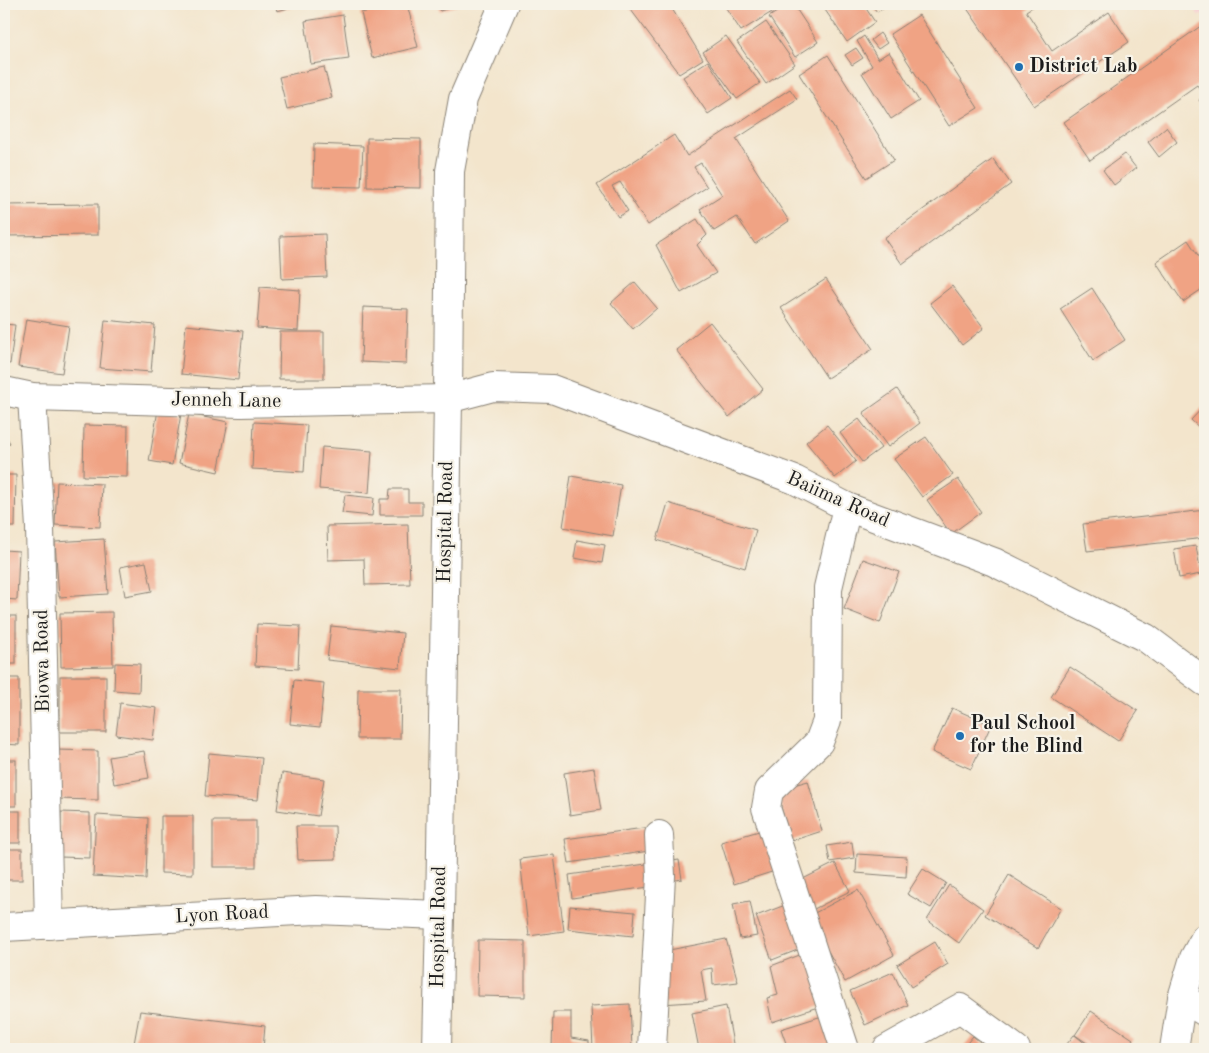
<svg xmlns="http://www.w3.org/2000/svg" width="1209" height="1053" viewBox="0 0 1209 1053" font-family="'Old Standard TT',serif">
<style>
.built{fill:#f7cfd2}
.building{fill:#f0a384}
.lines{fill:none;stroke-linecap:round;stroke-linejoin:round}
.street-casing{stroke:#888074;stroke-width:30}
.secondary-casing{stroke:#888074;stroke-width:30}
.street{stroke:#fff;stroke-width:28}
.secondary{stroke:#fff;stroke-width:28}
.poi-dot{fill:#1f6fb2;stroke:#f7f3e8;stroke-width:2}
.labels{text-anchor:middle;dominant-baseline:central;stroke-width:4.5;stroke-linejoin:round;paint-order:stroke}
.poi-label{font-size:20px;font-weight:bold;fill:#1c1c1c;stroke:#f7f3e8;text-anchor:start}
.street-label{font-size:20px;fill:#1c1c1c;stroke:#f7f3e8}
</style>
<rect width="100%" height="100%" fill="#f7f3e8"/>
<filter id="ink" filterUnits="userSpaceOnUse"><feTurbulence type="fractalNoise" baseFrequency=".02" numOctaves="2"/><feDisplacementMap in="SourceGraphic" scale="10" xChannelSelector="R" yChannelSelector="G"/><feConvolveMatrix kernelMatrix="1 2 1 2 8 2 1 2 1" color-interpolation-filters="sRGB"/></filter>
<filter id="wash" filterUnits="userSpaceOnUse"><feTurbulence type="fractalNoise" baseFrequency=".0096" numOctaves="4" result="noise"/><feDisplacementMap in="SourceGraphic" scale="20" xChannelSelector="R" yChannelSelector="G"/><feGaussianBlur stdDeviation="1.12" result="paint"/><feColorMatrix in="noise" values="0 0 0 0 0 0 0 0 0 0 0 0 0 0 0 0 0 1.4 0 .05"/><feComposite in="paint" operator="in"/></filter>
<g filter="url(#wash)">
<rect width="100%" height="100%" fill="#f3e5cc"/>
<path class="built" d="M1194 4H1205V14L1198 16Z"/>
<g id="blocks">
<g class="building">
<path d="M275 4H304L277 11Z"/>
<path d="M399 4H407L418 47 372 58 361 13Z"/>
<path d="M438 4H462L440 11Z"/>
<path d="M631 4H669L703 59 679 74 628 6Z"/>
<path d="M725 4H785L741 31 724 5Z"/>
<path d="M789 4H793L818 42 795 57 769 17Z"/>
<path d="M821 4H863L875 22 847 42Z"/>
<path d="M871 4H890L877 12Z"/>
<path d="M964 4H1037L1026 11 1052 51 1109 12 1129 42 1034 106Z"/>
<path d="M343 15 349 59 311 64 305 21Z"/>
<path d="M919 15 978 108 949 126 890 34Z"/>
<path d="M766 22 795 64 766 84 737 42Z"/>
<path d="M1205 23V109L1199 100 1205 96 1197 85 1090 160 1064 122Z"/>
<path d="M880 33 887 43 878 49 871 40Z"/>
<path d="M726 36 760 83 737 99 703 52Z"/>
<path d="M864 36 878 59 889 52 919 101 891 119 862 73 872 66 857 41Z"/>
<path d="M856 48 863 58 852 65 845 55Z"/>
<path d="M828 55 894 160 866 178 799 74Z"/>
<path d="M708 61 732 98 708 114 683 77Z"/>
<path d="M324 67 332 98 287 109 279 77Z"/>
<path d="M790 89 797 99 736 139 789 221 755 244 737 217 714 231 700 209 722 195 701 163 694 167 707 187 648 225 620 182 612 186 628 211 618 217 597 185 674 135 687 156Z"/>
<path d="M1166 127 1177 142 1159 157 1148 142Z"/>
<path d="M367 138 421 139V188L367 187Z"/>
<path d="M314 144 363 146 361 187 313 186Z"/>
<path d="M1125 154 1136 168 1114 185 1103 170Z"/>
<path d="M993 159 1011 184 902 264 884 238Z"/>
<path d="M98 204V235L4 236V205Z"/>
<path d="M697 219 707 235 697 245 716 273 681 293 656 245Z"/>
<path d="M325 234 327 277 282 279 280 236Z"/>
<path d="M1188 240 1205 266V287L1183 302 1156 262Z"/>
<path d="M826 279 873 349 827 378 781 308Z"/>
<path d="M635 282 657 308 633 329 611 303Z"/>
<path d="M952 286 984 328 962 345 930 303Z"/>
<path d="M260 287 300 290 298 331 257 328Z"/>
<path d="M1092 288 1125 340 1093 361 1060 309Z"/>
<path d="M363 307 408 309 406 364 361 362Z"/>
<path d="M26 319 69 326 62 373 18 367Z"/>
<path d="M105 320 155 325 151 372 100 368Z"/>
<path d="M710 322 763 389 729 417 676 350Z"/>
<path d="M4 324 15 325 10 364 4 363Z"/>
<path d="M186 325 243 331 238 380 181 374Z"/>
<path d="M280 332H324V379H279Z"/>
<path d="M897 389 920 423 888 447 863 413Z"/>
<path d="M1205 405V433L1191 420Z"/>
<path d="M158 410 181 414 172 465 149 461Z"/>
<path d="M189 414 228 422 218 472 179 463Z"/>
<path d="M859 419 881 448 862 462 840 433Z"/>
<path d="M254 422 307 425 304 472 252 469Z"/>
<path d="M84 425 128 426 127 477 83 476Z"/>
<path d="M827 425 856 461 835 478 806 442Z"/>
<path d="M4 433 10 443 4 447Z"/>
<path d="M926 437 953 475 922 497 894 459Z"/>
<path d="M322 447 372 451 369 493 319 489Z"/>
<path d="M4 475H16L15 527H4Z"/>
<path d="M571 476 621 485 613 536 563 527Z"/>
<path d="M958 479 981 512 951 534 927 500Z"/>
<path d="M57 482 102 484 100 527 55 525Z"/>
<path d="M390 489H408V502H422V515H380V499H389Z"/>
<path d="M345 495 374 498 372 516 342 513Z"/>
<path d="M668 503 756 530 745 568 657 540Z"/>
<path d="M1205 510V538L1087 551 1083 524Z"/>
<path d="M408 524 410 584 365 585 364 559 328 560 327 526Z"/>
<path d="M104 539 108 594 59 597 55 542Z"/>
<path d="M577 540 605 545 602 563 574 558Z"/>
<path d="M1196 546 1201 574 1179 578 1174 549Z"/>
<path d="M4 550 19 551 17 600 4 599Z"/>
<path d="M863 559 899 572 880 623 844 609Z"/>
<path d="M146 562 152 591 125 596 120 567Z"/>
<path d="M112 612 113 666 61 667 60 613Z"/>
<rect x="4" y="616" width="12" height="48"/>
<path d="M257 624 300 626 298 669 255 666Z"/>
<path d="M331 626 403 633 400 668 327 660Z"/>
<path d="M115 663 140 664 139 692 114 690Z"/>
<path d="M1070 667 1138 711 1118 741 1051 697Z"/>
<rect x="60" y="676" width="46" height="56"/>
<path d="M4 678H19V745L4 744Z"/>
<path d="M294 680 324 683 320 727 290 724Z"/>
<path d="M358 689H401L400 739H357Z"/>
<path d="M120 703 157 708 153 740 116 735Z"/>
<path d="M952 708 991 725 971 769 932 752Z"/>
<path d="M56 750 98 751V800L56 799Z"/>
<path d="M144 751 149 778 114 784 109 757Z"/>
<path d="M209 753 262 758 258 800 205 796Z"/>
<rect x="4" y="760" width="12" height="46"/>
<path d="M594 768 601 810 570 815 564 773Z"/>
<path d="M282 773 324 779 318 816 277 810Z"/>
<path d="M808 781 822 831 791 841 776 790Z"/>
<rect x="4" y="811" width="16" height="32"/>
<path d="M61 812 90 813V858L60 857Z"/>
<path d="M96 815 148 818 146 879 93 876Z"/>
<path d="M161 816H193V874L161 873Z"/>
<rect x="213" y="821" width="43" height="46"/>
<path d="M296 826H335L336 859 298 860Z"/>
<path d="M651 827 649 851 569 863 565 839Z"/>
<path d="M766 829 778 870 734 884 721 842Z"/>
<path d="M852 842 854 858 830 862 827 846Z"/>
<rect x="4" y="849" width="18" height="31"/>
<path d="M857 854 907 857 906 877 856 873Z"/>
<path d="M554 855 564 931 529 936 520 859Z"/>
<path d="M679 860 682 879 670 881 666 862Z"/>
<path d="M653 863 656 886 572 898 569 875Z"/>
<path d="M835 863 850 891 810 911 795 883Z"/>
<path d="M923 869 946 883 931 908 907 894Z"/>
<path d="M1009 875 1061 908 1038 948 985 915Z"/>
<path d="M949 885 983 909 959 943 927 920Z"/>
<path d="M858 890 894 955 845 982 809 916Z"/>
<path d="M750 901 757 936 740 939 733 904Z"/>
<path d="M788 904 805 947 772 960 756 916Z"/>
<path d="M570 906 635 912 633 936 568 929Z"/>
<path d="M726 939 738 982 713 985 712 968 701 970 706 1001 662 1004 659 952Z"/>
<path d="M478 940 525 941V997L477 996Z"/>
<path d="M935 942 948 964 911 987 897 965Z"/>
<path d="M810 951 824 1005 772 1022 767 998 778 995 771 966Z"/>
<path d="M893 972 908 1005 865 1025 850 991Z"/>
<path d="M630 1004 632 1049H593L591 1006Z"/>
<path d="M726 1006 734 1049H699L692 1013Z"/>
<path d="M140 1011 265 1026 263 1049H133Z"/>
<path d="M1091 1011 1133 1039 1127 1049H1116L1108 1044 1104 1049H1096L1075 1035Z"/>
<path d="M553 1012H571V1038L589 1041V1049H552Z"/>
<path d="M822 1016 833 1049H788L781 1029Z"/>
<path d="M1074 1035 1076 1036 1092 1049H1063Z"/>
<path d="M973 1036 988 1049H962Z"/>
</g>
</g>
</g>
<g filter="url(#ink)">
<use href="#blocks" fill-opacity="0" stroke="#888074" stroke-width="1"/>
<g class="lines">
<defs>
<g id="street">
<path d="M32 397 40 528 49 925"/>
<path d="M4 927 316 910 440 915"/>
<path d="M1182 998 1205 1012"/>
<path d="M437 1049 440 915 448 399"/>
<path d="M652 1049 661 876 659 835"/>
<path d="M845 1049 766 808 769 791 819 742 827 721 828 588 847 507"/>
<path d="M887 1049 960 1008 1016 1049"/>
<path d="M1174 1049 1182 998 1194 958 1205 938"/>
</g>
<g id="secondary">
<path d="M4 391 32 397 241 403 448 399 493 387 552 389 795 480 847 507 994 562 1146 638 1205 682"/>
<path d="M448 399 450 171 463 99 504 4"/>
</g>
</defs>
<use href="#street" class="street-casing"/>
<use href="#secondary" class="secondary-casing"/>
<use href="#street" class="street"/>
<use href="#secondary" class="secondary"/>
</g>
</g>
<g class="poi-dot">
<circle cx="1019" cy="67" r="5"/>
<circle cx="960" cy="736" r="5"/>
</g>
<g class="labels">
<g class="poi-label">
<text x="1029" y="67">District Lab</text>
<text x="970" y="724">Paul School<tspan x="970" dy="23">for the Blind</tspan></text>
</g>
<g class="street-label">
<text transform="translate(226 401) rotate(1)">Jenneh Lane</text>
<text transform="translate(838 500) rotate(24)">Baiima Road</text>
<text transform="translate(446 522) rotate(-89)">Hospital Road</text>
<text transform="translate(43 661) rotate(-91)">Biowa Road</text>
<text transform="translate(222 915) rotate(-3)">Lyon Road</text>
<text transform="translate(439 927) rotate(-89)">Hospital Road</text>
</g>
</g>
<rect width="1209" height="1053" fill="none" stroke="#f7f3e8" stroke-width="20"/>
</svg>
